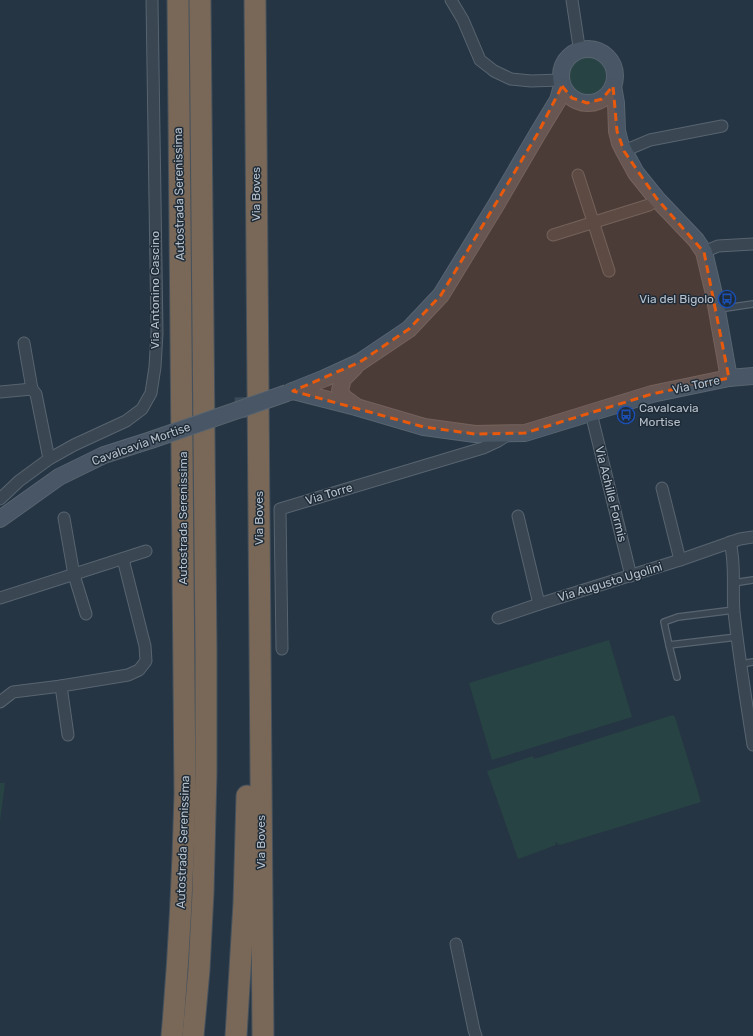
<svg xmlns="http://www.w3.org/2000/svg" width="753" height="1036" viewBox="0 0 753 1036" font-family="Rubik,sans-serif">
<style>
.green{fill:#284344}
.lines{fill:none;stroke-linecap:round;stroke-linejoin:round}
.highway-tunnel{stroke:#3b4a58;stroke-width:21;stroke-dasharray:21 10;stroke-linecap:butt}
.lane-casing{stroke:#586470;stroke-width:8}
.street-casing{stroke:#586470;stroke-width:13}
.secondary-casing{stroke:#586470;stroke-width:18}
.highway-casing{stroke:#45515d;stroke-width:23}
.lane{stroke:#3a4752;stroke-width:5.5}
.street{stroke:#3a4752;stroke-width:11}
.secondary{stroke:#485665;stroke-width:16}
.highway{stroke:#796857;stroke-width:21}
.secondary-bridge-casing{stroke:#586470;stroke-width:18;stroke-linecap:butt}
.secondary-bridge{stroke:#485665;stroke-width:16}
.marked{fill:#e8590c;fill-opacity:0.2;stroke:#e8590c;stroke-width:3;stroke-dasharray:8 5;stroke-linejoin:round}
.labels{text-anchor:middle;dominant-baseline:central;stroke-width:3;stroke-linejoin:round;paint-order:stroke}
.street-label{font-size:12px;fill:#b7c1cc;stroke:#1f2c38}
.poi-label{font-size:12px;fill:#b7c1cc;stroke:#1f2c38;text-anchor:end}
</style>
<rect width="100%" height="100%" fill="#253543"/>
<g class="green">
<circle cx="587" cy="76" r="19"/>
<path d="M609 640 632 717 492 760 469 683Z"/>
<path d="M673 715 675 717 701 802 560 845V844L558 845 557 842 555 843 556 845 518 859 487 771 527 758 533 756 534 759Z"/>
<path d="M0 783H5L0 822Z"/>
</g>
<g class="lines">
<path class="highway-tunnel" d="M245 397 246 418"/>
<defs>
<g id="lane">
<path d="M719 309 753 304"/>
<path d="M733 583 753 580"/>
<path d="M734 610 678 617 664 622 669 645 737 637"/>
<path d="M669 645 677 677"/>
<path d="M741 664 753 662"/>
</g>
<g id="street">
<path d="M451 0 463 20 480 60 494 71 511 79 531 81 561 80"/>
<path d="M572 0 578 40 580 50"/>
<path d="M624 151 650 140 722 126"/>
<path d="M578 175 609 271"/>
<path d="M553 235 649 205 657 199"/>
<path d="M704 252 718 246 753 244"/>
<path d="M24 343 32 389"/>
<path d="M0 392 32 389 36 394 49 459"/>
<path d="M591 413 631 576"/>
<path d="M662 488 680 560"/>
<path d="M0 499 19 481 49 459 74 445 126 421 142 409 151 393 155 367 157 333 152 0"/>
<path d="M518 516 539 604 680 560 740 539 753 537"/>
<path d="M64 518 74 575 86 614"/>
<path d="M730 542C736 565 732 589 734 612 739 657 746 701 753 745"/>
<path d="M0 598 146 551"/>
<path d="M498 618 539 604"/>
<path d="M282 649 280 509 483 448 498 441 509 434"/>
<path d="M61 686 68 735"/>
<path d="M0 702 13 692 61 686 128 675 139 670 146 661 145 646 123 559"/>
<path d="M456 944 474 1030 476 1036"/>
</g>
<g id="secondary">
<circle cx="588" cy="76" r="27"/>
<path d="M613 86 616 103 617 131 620 143 624 151 636 173 657 199 696 240 704 252 714 294 729 378"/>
<path d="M293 391 356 407 424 427 475 434 525 433 652 394 729 378 753 376"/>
<path d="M290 392 325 378 360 362 409 329 441 295 496 205 538 133 558 100 562 86"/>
<path d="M355 406 343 397 340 390 343 379 355 367"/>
<path d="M0 519 59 477 104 455 151 440"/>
</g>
<g id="highway">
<path d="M255 0 263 1036"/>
<path d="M172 1036C179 955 183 875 185 794L178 0"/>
<path d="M193 1036 199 970 203 893 206 773V652L200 0"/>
<path d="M236 1036 244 903 247 796"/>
</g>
</defs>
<use href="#lane" class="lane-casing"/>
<use href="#street" class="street-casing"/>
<use href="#secondary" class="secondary-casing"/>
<use href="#highway" class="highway-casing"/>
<use href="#lane" class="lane"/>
<use href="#street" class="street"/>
<use href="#secondary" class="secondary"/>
<use href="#highway" class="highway"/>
<defs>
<path id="secondary-bridge" d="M151 440 287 393"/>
</defs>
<use href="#secondary-bridge" class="secondary-bridge-casing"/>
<use href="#secondary-bridge" class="secondary-bridge"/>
</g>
<path class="marked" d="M562 86 572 98 587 103 602 99 613 86 617 131 624 151 657 199 704 252 729 378 652 394 525 433 475 434 424 427 293 391 360 362 409 329 441 295 538 133Z"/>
<defs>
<symbol id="bus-ring" viewBox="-11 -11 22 22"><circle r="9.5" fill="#1f2c38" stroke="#1a4fb4" stroke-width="1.5"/><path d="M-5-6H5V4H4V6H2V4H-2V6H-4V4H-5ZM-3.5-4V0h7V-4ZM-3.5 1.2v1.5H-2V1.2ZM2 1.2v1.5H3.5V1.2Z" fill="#1a4fb4"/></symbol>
</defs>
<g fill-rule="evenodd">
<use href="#bus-ring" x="717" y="289" width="20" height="20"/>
<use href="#bus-ring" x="616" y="405" width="20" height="20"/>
</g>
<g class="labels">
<g class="street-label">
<text transform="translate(179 194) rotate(-91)">Autostrada Serenissima</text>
<text transform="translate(256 194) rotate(-90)">Via Boves</text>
<text transform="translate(155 290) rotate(-90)">Via Antonino Cascino</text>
<text transform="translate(696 385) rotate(-12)">Via Torre</text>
<text transform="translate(141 444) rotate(-20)">Cavalcavia Mortise</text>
<text transform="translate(329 494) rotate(-17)">Via Torre</text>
<text transform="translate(611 494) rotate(76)">Via Achille Formis</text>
<text transform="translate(183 518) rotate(-90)">Autostrada Serenissima</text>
<text transform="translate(259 518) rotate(-90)">Via Boves</text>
<text transform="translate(610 582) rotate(-17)">Via Augusto Ugolini</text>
<text transform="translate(183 842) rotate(-88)">Autostrada Serenissima</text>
<text transform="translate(261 842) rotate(-90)">Via Boves</text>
</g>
<g class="poi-label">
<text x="714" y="299">Via del Bigolo</text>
<text x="639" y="408" text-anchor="start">Cavalcavia<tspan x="639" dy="14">Mortise</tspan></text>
</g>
</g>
</svg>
